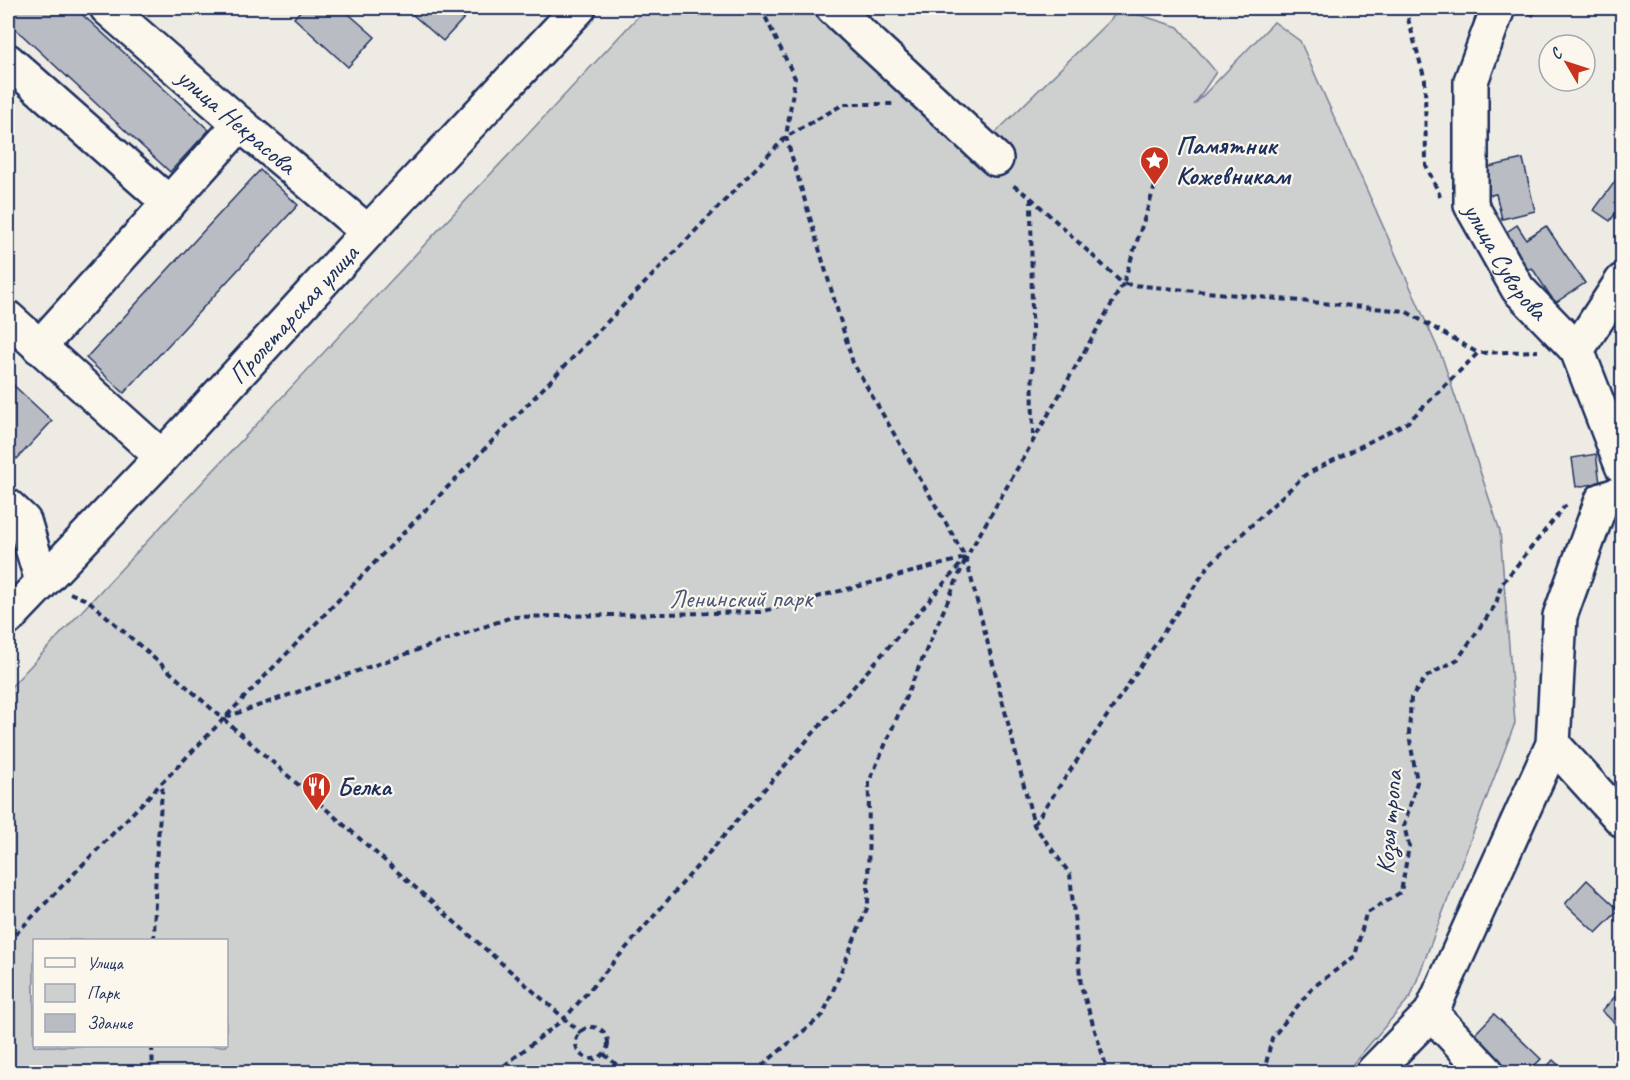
<svg xmlns="http://www.w3.org/2000/svg" width="1630" height="1080" viewBox="0 0 1630 1080" font-family="Caveat,sans-serif">
<style>
.green{fill:#cecfcf;stroke:#747f96;stroke-width:1.5;fill-rule:evenodd}
.building{fill:#b9bcc3;stroke:#1b2f5e;stroke-width:1.5}
.lines{fill:none;stroke-linecap:round;stroke-linejoin:round}
.minor-casing{stroke:#1b2f5e;stroke-width:38}
.path{stroke:#1b2f5e;stroke-width:4;stroke-dasharray:6 4.5;stroke-linecap:butt}
.minor{stroke:#fbf7ec;stroke-width:33}
.labels{text-anchor:middle;dominant-baseline:central;stroke-width:4.5;stroke-linejoin:round;paint-order:stroke}
.street-label{font-size:26px;fill:#1b2f5e;stroke:#fbf7ec}
.poi-label{font-size:26px;font-weight:bold;fill:#1b2f5e;stroke:#fbf7ec;text-anchor:start}
.park-label{font-size:26px;fill:#48577a;stroke:#fbf7ec}
</style>
<rect width="100%" height="100%" fill="#eeebe4"/>
<filter id="ink" filterUnits="userSpaceOnUse"><feTurbulence type="fractalNoise" baseFrequency=".0167" numOctaves="2"/><feDisplacementMap in="SourceGraphic" scale="12" xChannelSelector="R" yChannelSelector="G"/><feConvolveMatrix kernelMatrix="1 2 1 2 8 2 1 2 1" color-interpolation-filters="sRGB"/></filter>
<g filter="url(#ink)">
<path class="green" d="M646 8H808L830 29 912 69 987 141 1121 9 1178 27 1216 72 1194 105 1274 22 1300 41 1443 360 1500 531 1515 723 1411 996 1346 1072H8V690ZM34 940H226V1046H34Z"/>
<g class="building">
<path d="M8 8H75L209 130 170 172 8 22Z"/>
<path d="M303 8H342L375 37 348 67 294 18Z"/>
<path d="M405 8H454L465 17 443 41Z"/>
<path d="M1520 8H1538L1533 16Z"/>
<path d="M1523 159 1535 211 1502 219 1496 194 1486 196 1480 169Z"/>
<path d="M260 170 298 205 124 393 86 358Z"/>
<path d="M1622 172V204L1610 221 1594 210Z"/>
<path d="M1517 225 1526 239 1546 226 1585 283 1555 303 1532 268 1521 272 1498 238Z"/>
<path d="M8 380 52 421 17 459 8 450Z"/>
<path d="M1596 454 1600 483 1576 487 1572 458Z"/>
<path d="M1587 880 1619 910 1596 933 1565 904Z"/>
<path d="M1622 989V1030L1602 1011Z"/>
<path d="M1494 1014 1541 1059 1528 1072H1505L1470 1039Z"/>
<path d="M1553 1060 1566 1072H1542Z"/>
</g>
<g class="lines">
<defs>
<g id="minor">
<path id="s1" d="M107 8 240 124 368 232"/>
<path d="M833 8 996 159"/>
<path id="s2" d="M1498 8 1471 81V205L1518 289 1577 350 1622 281"/>
<path d="M8 61 169 203"/>
<path d="M8 318 162 457"/>
<path d="M39 347 240 124"/>
<path d="M1577 350 1622 466"/>
<path d="M8 506 24 521 42 581"/>
<path id="s3" d="M8 618 162 457 368 232 579 8"/>
<path d="M1553 744 1622 820"/>
<path d="M1431 1013 1487 1072"/>
<path d="M1373 1072 1431 1013 1553 744 1560 616 1602 500 1622 493"/>
</g>
</defs>
<use href="#minor" class="minor-casing"/>
<g class="path">
<path d="M761 8 795 78 786 137 853 363 966 558 1034 825 1070 874 1081 986 1108 1072"/>
<path d="M1405 8 1425 80 1426 165 1440 196"/>
<path d="M1155 186 1123 284 1405 311 1478 353"/>
<path d="M1031 198 1033 440"/>
<path d="M70 593 89 601 581 1033"/>
<path d="M226 717 512 617 760 612 965 558"/>
<path d="M1034 824 1209 565 1305 475 1408 422 1478 353 1538 351"/>
<path d="M154 940 156 861 163 781"/>
<path d="M8 942 786 137 844 104H894"/>
<circle cx="592" cy="1043" r="16"/>
<path d="M152 1046 153 1072"/>
<path d="M604 1054 625 1072"/>
<path d="M496 1072 565 1018 966 558 1123 284 1031 198 1011 184"/>
<path d="M754 1072 823 1015 868 906 869 782 965 561"/>
<path d="M1262 1072 1265 1068 1272 1038 1312 988 1355 956 1366 914 1401 892 1409 846 1404 826 1417 782 1409 734 1411 698 1426 677 1458 659 1496 604 1501 585 1564 507 1568 505"/>
</g>
<use href="#minor" class="minor"/>
</g>
</g>
<defs>
<symbol id="sight-pin" viewBox="-11 -11 22 30"><path d="M0 17L-7.5 6A9.5 9.5 0 1 1 7.5 6Z" fill="#c8321e" stroke="#fbf7ec"/><path d="M0-6L1.8-2.2L6-1.7L2.9 1.2L3.7 5.4L0 3.3L-3.7 5.4L-2.9 1.2L-6-1.7L-1.8-2.2Z" fill="#fff"/></symbol>
<symbol id="restaurant-pin" viewBox="-11 -11 22 30"><path d="M0 17L-7.5 6A9.5 9.5 0 1 1 7.5 6Z" fill="#c8321e" stroke="#fbf7ec"/><path d="M-5-6h1v4h1v-4h1v4h1v-4h1v5L-1.5 .5V6h-2V.5L-5-1ZM5-6V6H3V1.5H1.5Q1.5-4 5-6Z" fill="#fff"/></symbol>
</defs>
<g fill-rule="evenodd">
<use href="#sight-pin" x="1138" y="144" width="33" height="45"/>
<use href="#restaurant-pin" x="300" y="770" width="33" height="45"/>
</g>
<g class="labels">
<g class="street-label">
<text stroke="none"><textPath href="#s1" startOffset="172">улица Некрасова</textPath></text>
<text stroke="none"><textPath href="#s2" startOffset="268">улица Суворова</textPath></text>
<text stroke="none"><textPath href="#s3" startOffset="417">Пролетарская улица</textPath></text>
<text transform="translate(1389 822) rotate(-85)">Козья тропа</text>
</g>
<g class="poi-label">
<text x="1176" y="145">Памятник<tspan x="1176" dy="30">Кожевникам</tspan></text>
<text x="337" y="786">Белка</text>
</g>
<g class="park-label">
<text x="741" y="598">Ленинский парк</text>
</g>
</g>
<rect width="1630" height="1080" fill="none" stroke="#fbf7ec" stroke-width="30"/>
<rect x="15" y="15" width="1600" height="1050" fill="none" stroke="#1b2f5e" stroke-width="2" filter="url(#ink)"/>
<rect x="33" y="939" width="195" height="108" fill="#fbf7ec" stroke="#a1a7b3" stroke-width="1.5"/>
<rect x="45" y="958" width="30" height="9" fill="#fbf7ec" stroke="#a1a7b3" stroke-width="1.5"/>
<text x="87" y="969" font-size="18" fill="#1b2f5e">Улица</text>
<rect x="45" y="984" width="30" height="18" fill="#cecfcf" stroke="#a1a7b3" stroke-width="1.5"/>
<text x="87" y="999" font-size="18" fill="#1b2f5e">Парк</text>
<rect x="45" y="1014" width="30" height="18" fill="#b9bcc3" stroke="#a1a7b3" stroke-width="1.5"/>
<text x="87" y="1029" font-size="18" fill="#1b2f5e">Здание</text>
<g transform="translate(1567 63) rotate(309)"><circle r="28" fill="#fbf7ec" stroke="#a1a7b3" stroke-width="1.5"/>
<path d="M0-4.5L10 22L0 15L-10 22Z" fill="#c8321e"/>
<text y="-9" font-size="16" font-weight="bold" text-anchor="middle" fill="#1b2f5e">С</text>
</g>
</svg>
